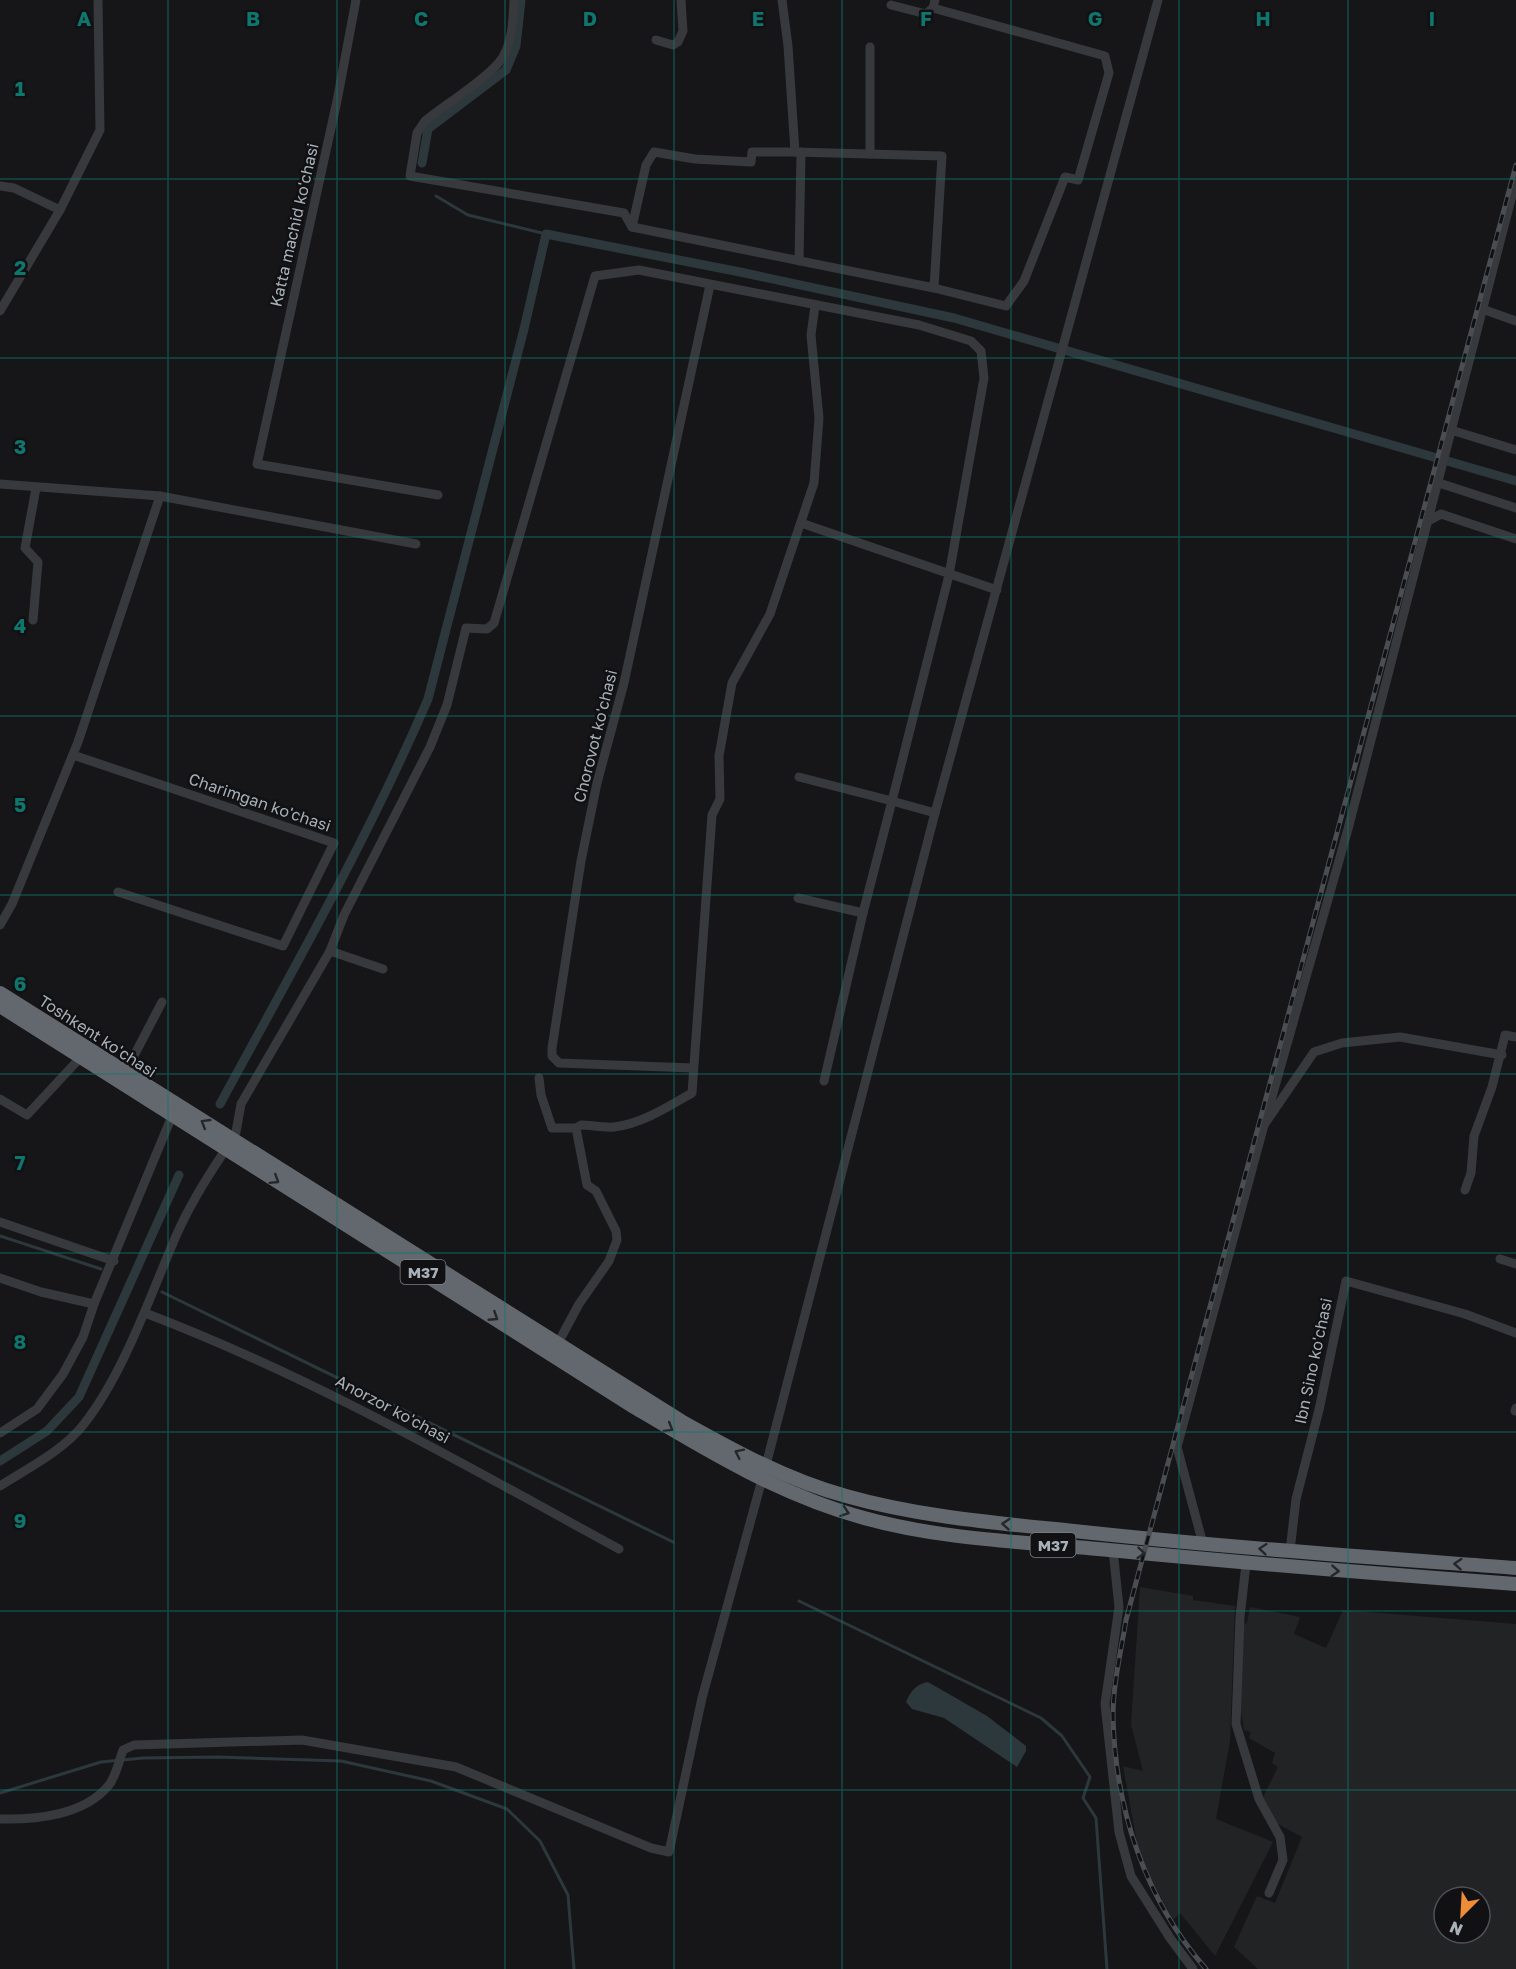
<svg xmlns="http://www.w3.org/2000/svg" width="1516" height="1969" viewBox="0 0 1516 1969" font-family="'Golos Text',sans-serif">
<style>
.built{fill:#222325;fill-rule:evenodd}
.water{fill:#2c383c}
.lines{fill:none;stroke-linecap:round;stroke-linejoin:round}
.stream{stroke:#2c383c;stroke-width:3}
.canal{stroke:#2c383c;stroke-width:9}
.minor{stroke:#37393d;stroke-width:9}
.highway{stroke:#63686e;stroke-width:14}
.rail-casing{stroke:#4a4d52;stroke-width:5}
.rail{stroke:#111113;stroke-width:3;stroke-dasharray:9;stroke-linecap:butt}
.oneway{stroke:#26272a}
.grid{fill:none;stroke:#0f766e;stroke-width:1.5;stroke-opacity:0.55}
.labels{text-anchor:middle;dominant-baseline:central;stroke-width:5;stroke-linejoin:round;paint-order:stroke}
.shield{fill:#111113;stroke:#7b8086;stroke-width:1.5}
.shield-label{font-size:15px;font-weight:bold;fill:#a8b0b8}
.street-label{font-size:16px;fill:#a8b0b8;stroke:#111113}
.grid-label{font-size:20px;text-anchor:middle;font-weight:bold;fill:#0f766e;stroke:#111113;stroke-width:5;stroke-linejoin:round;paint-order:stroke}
</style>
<rect width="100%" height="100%" fill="#161618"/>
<g class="built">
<path d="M1140 1587 1193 1596V1600L1235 1606 1230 1741 1216 1819 1273 1842 1215 1956 1180 1913 1173 1920 1149 1875 1138 1848 1123 1766 1143 1771 1131 1725Z"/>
<path d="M1250 1607 1300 1617 1294 1634 1326 1648 1343 1610 1516 1624V1969H1258L1234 1947 1257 1896 1275 1903 1302 1837 1276 1823 1263 1797 1278 1767 1272 1763 1275 1753 1249 1738 1251 1732 1244 1730 1240 1705 1241 1625 1247 1623ZM1444 1897H1480V1933H1444Z"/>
</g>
<path class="water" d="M928 1682 987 1716 1026 1746V1751L1017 1767 944 1718 912 1709 906 1702C911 1691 916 1684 928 1682Z"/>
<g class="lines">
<g class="stream">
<path d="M436 196 468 215 546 234"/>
<path d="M0 1236 101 1269"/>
<path d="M162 1292 673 1542"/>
<path d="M799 1601 1041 1718 1062 1736 1090 1777 1083 1798 1096 1818 1107 1969"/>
<path d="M0 1793 101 1762 143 1758 217 1757 341 1761 431 1781 507 1809 540 1841 568 1895 574 1969"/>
</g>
<g class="canal">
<path d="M422 163 428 129 506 70 516 46 521 0"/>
<path d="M220 1104C293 970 368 838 428 699L524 329 546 234 740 272 954 318 1516 481"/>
<path d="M0 1461 47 1431 79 1397 179 1175"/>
</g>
<g class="minor">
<path d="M356 0 337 101 257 464 438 495"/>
<path d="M514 0C513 19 513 38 504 55 495 74 443 106 425 121L417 133 410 176 624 213 632 227 934 288 942 156 795 152 788 46 782 0"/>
<path d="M891 5 926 14 933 8"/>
<path d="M656 40 673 45 678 42 683 31 681 0"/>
<path d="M870 47V154"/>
<path d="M0 186 14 188 60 210"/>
<path d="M632 227 646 165 654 152 695 159 751 162 752 152H795"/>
<path d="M799 261 801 152"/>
<path d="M934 288 1006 306 1024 281 1065 177 1078 180 1109 73 1105 56 933 8 935 0"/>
<path d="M1482 309 1516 321"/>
<path d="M0 311 60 210 100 130 98 0"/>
<path d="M1451 430 1516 450"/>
<path d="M1439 483 1516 508"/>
<path d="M0 484 160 496 416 544"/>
<path d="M1430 520 1441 514 1516 539"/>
<path d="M801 523 997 590"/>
<path d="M33 620 38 562 25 548 36 488"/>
<path d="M73 755 334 843 283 946 118 892"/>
<path d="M798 898 863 913 892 801 935 813"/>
<path d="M0 925 12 904 78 742 160 496"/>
<path d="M330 951 383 969"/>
<path d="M693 1068 559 1063 552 1056V1048L581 861 597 783 624 683 710 285"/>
<path d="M125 1073 162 1002"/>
<path d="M539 1078 541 1095 552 1128H576"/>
<path d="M824 1081 863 913"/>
<path d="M0 1099 27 1115 80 1058"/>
<path d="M1264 1125 1348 829 1516 180"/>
<path d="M232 1139 236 1132 241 1104 330 951 344 915 430 747 447 705 466 628 487 629 494 623 595 276 639 270 919 325 971 341 981 351 984 378 949 575 892 801 799 777"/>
<path d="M1465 1190 1471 1173 1474 1136 1492 1087 1505 1035 1516 1037"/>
<path d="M0 1222 114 1261"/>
<path d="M1500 1259 1516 1264"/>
<path d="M0 1278 41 1292 94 1304"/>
<path d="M145 1313C311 1376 463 1464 619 1549"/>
<path d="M558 1343 579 1304 609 1261 617 1240 616 1231 596 1191 587 1185 576 1128 581 1125C591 1125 603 1128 614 1127 641 1124 668 1107 692 1093L712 815 720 799 719 756 732 683 770 614 814 483 819 418 811 335 815 306"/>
<path d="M1515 1411 1516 1408"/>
<path d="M0 1433 37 1409 63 1374 83 1337 94 1304 172 1116"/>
<path d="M0 1486C28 1468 63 1451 84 1424 124 1373 150 1296 176 1236 189 1206 207 1177 226 1149"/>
<path d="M1203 1544 1177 1447 1264 1125 1314 1052 1342 1043 1400 1037 1502 1055"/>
<path d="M1113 1550 1119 1607 1105 1704 1119 1832 1131 1876 1170 1938 1193 1969"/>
<path d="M1290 1551 1296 1499 1319 1410 1346 1281 1465 1314 1516 1333"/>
<path d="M1246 1564 1240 1617 1236 1724 1259 1799 1280 1837 1283 1860 1269 1893"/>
<path d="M0 1819C36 1820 85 1815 109 1785 116 1776 119 1761 123 1750L134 1745 302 1740 456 1767 651 1848 669 1852 702 1698 766 1465 935 813 1158 0"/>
</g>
<g class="highway">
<path d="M0 993 681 1421C733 1450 787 1480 846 1496 920 1517 997 1523 1074 1531 1221 1547 1368 1557 1516 1568"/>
<path d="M0 1006 634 1407C708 1451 780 1495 864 1518 943 1540 1028 1542 1109 1550 1245 1563 1380 1574 1516 1584"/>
</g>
<defs>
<path id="rail" d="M1206 1969C1145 1899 1115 1809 1113 1716 1113 1684 1121 1651 1126 1620L1516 165"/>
</defs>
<use href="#rail" class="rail-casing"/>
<use href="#rail" class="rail"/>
</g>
<defs><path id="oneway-chevron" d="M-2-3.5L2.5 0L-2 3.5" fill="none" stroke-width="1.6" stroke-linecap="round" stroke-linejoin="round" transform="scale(1.5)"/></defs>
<g class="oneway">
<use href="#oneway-chevron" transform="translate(205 1123) rotate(-149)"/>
<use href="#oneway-chevron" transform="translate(275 1180) rotate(32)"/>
<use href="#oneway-chevron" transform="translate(494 1317) rotate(33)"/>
<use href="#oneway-chevron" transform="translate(669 1428) rotate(31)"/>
<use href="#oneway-chevron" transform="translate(739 1453) rotate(-154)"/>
<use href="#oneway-chevron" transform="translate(845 1512) rotate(19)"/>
<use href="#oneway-chevron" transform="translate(1006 1524) rotate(-175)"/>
<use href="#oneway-chevron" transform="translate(1263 1549) rotate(-175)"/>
<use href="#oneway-chevron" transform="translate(1141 1553) rotate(5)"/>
<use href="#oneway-chevron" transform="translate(1458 1564) rotate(-176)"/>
<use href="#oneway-chevron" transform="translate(1335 1571) rotate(4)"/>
</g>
<path class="grid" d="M168 0V1969M337 0V1969M505 0V1969M674 0V1969M842 0V1969M1011 0V1969M1179 0V1969M1348 0V1969M0 179H1516M0 358H1516M0 537H1516M0 716H1516M0 895H1516M0 1074H1516M0 1253H1516M0 1432H1516M0 1611H1516M0 1790H1516"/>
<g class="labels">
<g class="shield">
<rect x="400.5" y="1260" width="45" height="24" rx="4.5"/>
<rect x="1030.5" y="1533" width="45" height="24" rx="4.5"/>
</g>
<g class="shield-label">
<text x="423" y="1272">M37</text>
<text x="1053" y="1545">M37</text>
</g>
<g class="street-label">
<text transform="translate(294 225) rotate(-77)">Katta machid ko'chasi</text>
<text transform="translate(595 736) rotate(-76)">Chorovot ko'chasi</text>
<text transform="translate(260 802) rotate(19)">Charimgan ko'chasi</text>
<text transform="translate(98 1036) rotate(33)">Toshkent ko'chasi</text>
<text transform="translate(1313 1361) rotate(-78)">Ibn Sino ko'chasi</text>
<text transform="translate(393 1409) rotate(28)">Anorzor ko'chasi</text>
</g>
</g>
<g class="grid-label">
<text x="84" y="26">A</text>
<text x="253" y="26">B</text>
<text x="421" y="26">C</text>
<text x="590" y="26">D</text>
<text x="758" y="26">E</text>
<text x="926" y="26">F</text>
<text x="1095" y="26">G</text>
<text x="1263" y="26">H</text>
<text x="1432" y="26">I</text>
<text x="20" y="96">1</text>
<text x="20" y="275">2</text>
<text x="20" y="454">3</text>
<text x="20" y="633">4</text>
<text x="20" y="812">5</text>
<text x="20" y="991">6</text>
<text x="20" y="1170">7</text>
<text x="20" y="1349">8</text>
<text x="20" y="1528">9</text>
</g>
<g transform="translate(1462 1915) rotate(204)"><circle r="28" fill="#111113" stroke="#4d5155" stroke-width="1.5"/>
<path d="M0-4.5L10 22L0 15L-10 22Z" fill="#ef8d37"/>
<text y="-9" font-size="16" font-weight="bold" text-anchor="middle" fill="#a8b0b8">N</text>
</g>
</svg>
